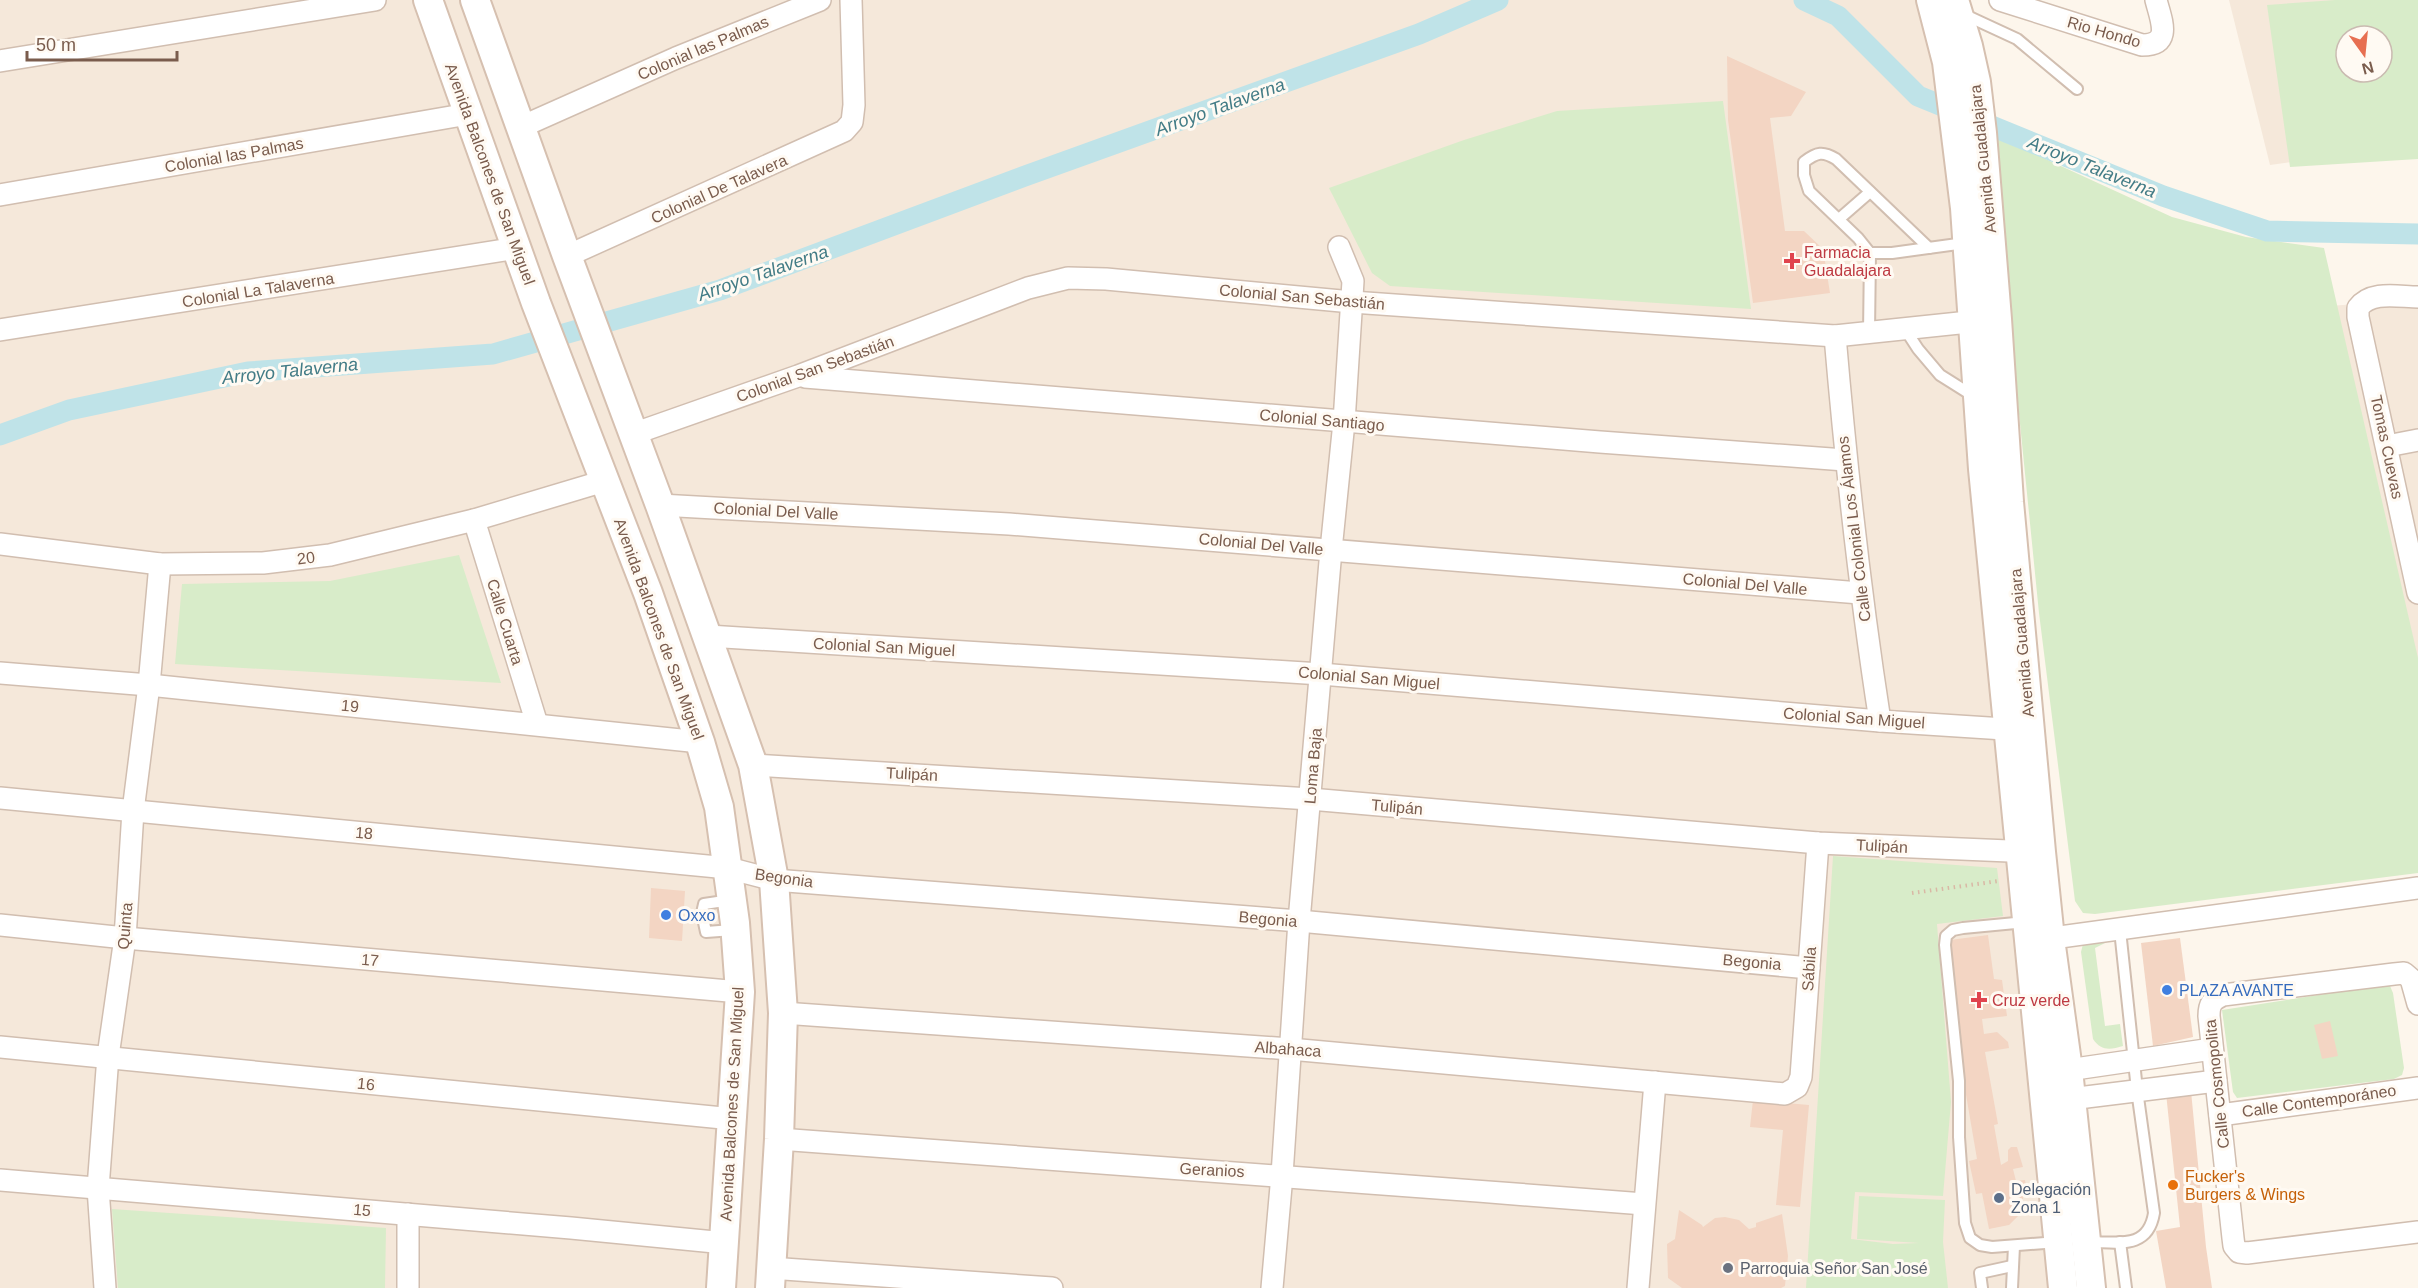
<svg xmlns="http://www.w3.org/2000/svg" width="2418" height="1288" viewBox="0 0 2418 1288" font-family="Arial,sans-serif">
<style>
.residential{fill:#f5e8da;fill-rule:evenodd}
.green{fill:#d8ecc9;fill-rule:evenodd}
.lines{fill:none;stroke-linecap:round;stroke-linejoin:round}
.canal{stroke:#bfe3e8;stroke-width:21}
.building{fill:#f3d5c3}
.lane-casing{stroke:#d1beb0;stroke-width:14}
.street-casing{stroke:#d1beb0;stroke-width:24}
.secondary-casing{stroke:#d6c0b0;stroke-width:32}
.path{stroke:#d9b8a5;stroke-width:4;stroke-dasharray:1.5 4.5;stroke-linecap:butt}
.lane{stroke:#fff;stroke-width:10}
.street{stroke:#fff;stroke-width:21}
.secondary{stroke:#fff;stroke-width:28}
.health-dot{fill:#e0444e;stroke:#fffaf3;stroke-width:2}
.shop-dot{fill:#3f7fe0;stroke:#fffaf3;stroke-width:2}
.food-dot{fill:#e8710a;stroke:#fffaf3;stroke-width:2}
.service-dot{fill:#5c6f8a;stroke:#fffaf3;stroke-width:2}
.worship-dot{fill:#6b7280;stroke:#fffaf3;stroke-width:2}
.labels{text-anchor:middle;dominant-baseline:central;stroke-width:6;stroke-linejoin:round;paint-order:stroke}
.street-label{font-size:16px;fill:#7a5c4d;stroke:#fffaf3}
.health-label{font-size:16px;fill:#be3a42;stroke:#fffaf3;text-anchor:start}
.shop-label{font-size:16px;fill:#366cbe;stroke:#fffaf3;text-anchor:start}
.food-label{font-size:16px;fill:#c56008;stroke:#fffaf3;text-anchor:start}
.service-label{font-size:16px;fill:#4e5e75;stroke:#fffaf3;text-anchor:start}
.worship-label{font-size:16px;fill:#5b616d;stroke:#fffaf3;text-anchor:start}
.water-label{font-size:18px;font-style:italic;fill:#437c86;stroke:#fffaf3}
</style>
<rect width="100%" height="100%" fill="#fdf6ec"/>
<g class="residential">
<path d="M0 0H1920L1938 81 2052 1288H0Z"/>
<path d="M2229 0H2418V144L2270 165ZM2346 36H2382V72H2346Z"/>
<path d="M2418 299V715L2330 306Z"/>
</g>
<g class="green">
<path d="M2335 0H2418V159L2290 167 2267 5ZM2346 36H2382V72H2346Z"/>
<path d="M1723 101 1751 309 1390 286 1372 273 1329 188 1464 140 1557 111Z"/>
<path d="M1991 134 2172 217 2246 237 2324 248 2418 658V873L2095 914 2083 913 2075 901 2039 613Z"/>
<path d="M459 555 501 683 175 664 182 584 330 581Z"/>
<path d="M1833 856 1997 868 2003 916 1937 924 1951 1102 1943 1196 1855 1192 1851 1239 1893 1244 1919 1243 1857 1239 1859 1196 1945 1200 1943 1242 1948 1288H1806Z"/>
<path d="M2104 935 2107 942 2095 948 2105 1026 2120 1024 2123 1046C2110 1050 2101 1051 2093 1039L2081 952 2083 944Z"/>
<path d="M2383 985 2390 986 2393 993 2404 1068 2402 1075 2394 1079 2237 1098 2233 1092 2222 1010Z"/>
<path d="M112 1209 386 1228 385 1288H118Z"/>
</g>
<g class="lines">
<g class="canal">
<path d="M1804 0 1838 16 1918 96 2163 196 2267 231 2418 234"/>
<path d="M0 435 69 410 248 372 493 354 720 290 1025 176 1419 34 1498 0"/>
</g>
</g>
<g class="building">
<path d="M1727 56 1806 92 1791 116 1770 118 1785 231H1804L1823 249 1830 293 1753 303 1728 120Z"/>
<path d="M651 888 685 891 682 941 649 938Z"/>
<path d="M1988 935 1994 979 2002 980 2007 1016 1982 1019 1984 1034 1997 1032 2008 1042 2009 1048 1985 1052 1998 1124 1994 1125 2001 1165 2008 1161V1150L2011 1147H2017L2023 1167 2013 1169 2016 1181 2025 1180 2026 1186 2019 1215 2009 1225 1989 1229 1982 1193 1976 1194 1969 1161 1977 1159 1964 1083 1950 940Z"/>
<path d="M2180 938 2193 1037 2153 1046 2141 943Z"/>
<path d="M2330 1021 2338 1056 2322 1059 2314 1025Z"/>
<path d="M2191 1091 2206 1247 2212 1288H2166L2156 1231 2180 1227 2166 1093Z"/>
<path d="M1753 1100 1809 1105 1800 1207 1776 1205 1783 1130 1750 1127Z"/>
<path d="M1679 1210 1702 1225 1703 1227 1715 1218 1725 1217 1739 1220 1749 1229 1756 1227V1223L1782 1214 1788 1256 1785 1286 1781 1288H1682L1668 1278 1667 1244 1675 1239Z"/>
</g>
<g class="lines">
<defs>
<g id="lane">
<path d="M1963 14 2017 39 2077 89"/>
<path d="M1839 219 1870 192"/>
<path d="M1870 253H1892L1965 243"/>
<path d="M1905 329 1918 349 1940 375 1975 397"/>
<path d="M1869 333 1870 253 1858 238 1809 191 1804 175V162C1817 152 1823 151 1836 159L1929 248"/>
<path d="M731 900 704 904 702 913 706 932 733 930"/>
<path d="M2026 922 1963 928 1953 930 1946 936 1945 945 1959 1081V1137L1965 1223 1970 1238 1980 1245 1992 1247 2058 1242"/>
<path d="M2088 1242C2118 1242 2148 1250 2154 1213L2137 1090 2120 930"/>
<path d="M2120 1242 2126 1288"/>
<path d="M1982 1288 1980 1273 2012 1266"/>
<path d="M2012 1288 2014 1246"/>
</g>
<g id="street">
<path d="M2000 0 2142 45C2173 45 2161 20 2156 0"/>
<path d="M0 61 375 0"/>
<path d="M521 127 676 58 820 0"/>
<path d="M0 195 468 114"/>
<path d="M567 256 844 131 852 122 854 105 851 0"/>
<path d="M2418 297C2399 297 2371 290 2358 308V317L2418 593"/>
<path d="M0 330 517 248"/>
<path d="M1835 336C1846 465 1860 593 1880 721"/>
<path d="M805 377 1600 442 1845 460"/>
<path d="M633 434 798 376 1028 288 1068 278 1106 279 1352 302 1835 336 1988 320"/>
<path d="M2387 446 2418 440"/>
<path d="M660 505 1009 524 1860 593"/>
<path d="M474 520 537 724"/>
<path d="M0 544 160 564 263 563 330 555 474 520 604 481"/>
<path d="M708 636 1321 674 1880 721 2020 730"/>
<path d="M0 673 149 685 700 742"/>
<path d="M753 765 1310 799 1818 843 2033 852"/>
<path d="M0 798 728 868 774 880 1299 921 1809 968"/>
<path d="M0 925 125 938 740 992"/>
<path d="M2038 940 2418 888"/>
<path d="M2418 1004 2411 979 2404 973 2394 974 2223 995C2212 1000 2209 1004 2209 1016L2233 1238 2234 1246 2239 1252 2247 1253 2418 1232"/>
<path d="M783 1013 1290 1049 1785 1094 1797 1087 1801 1077 1818 843"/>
<path d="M0 1047 733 1119"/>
<path d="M2068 1070 2212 1049"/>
<path d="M2070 1099 2216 1081"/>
<path d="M2220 1115 2418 1088"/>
<path d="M779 1139C1068 1162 1356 1181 1644 1204"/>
<path d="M0 1180 571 1228 725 1243"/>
<path d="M770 1268 1052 1288"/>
<path d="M105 1288 98 1188 108 1056 125 938 133 811 149 685 160 564"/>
<path d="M408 1288V1214"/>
<path d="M1272 1288 1282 1175 1299 921 1331 550 1344 422 1353 281 1339 247"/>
<path d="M1638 1288 1655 1082"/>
</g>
<g id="secondary">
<path d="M428 0 536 303 648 593 700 742 719 807 735 923 740 992 721 1288"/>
<path d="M475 0 567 256 660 505 753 765 774 880 783 1013 779 1139 770 1288"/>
<path d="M1931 0 1947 62 1965 208 1983 469 2063 1288"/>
<path d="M1954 0 1968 46 1976 82 1982 133 1997 319 2009 502 2041 852 2050 939 2068 1070 2091 1288"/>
</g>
</defs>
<use href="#lane" class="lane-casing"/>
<use href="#street" class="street-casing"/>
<use href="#secondary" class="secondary-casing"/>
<path class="path" d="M1912 893 1999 881"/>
<use href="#lane" class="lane"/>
<use href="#street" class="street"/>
<use href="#secondary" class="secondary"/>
</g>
<g class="health-dot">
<path d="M1789 252h6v6h6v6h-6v6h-6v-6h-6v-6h6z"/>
<path d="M1976 991h6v6h6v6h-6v6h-6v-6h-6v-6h6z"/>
</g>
<g class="shop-dot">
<circle cx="666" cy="915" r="6"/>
<circle cx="2167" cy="990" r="6"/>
</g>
<circle class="food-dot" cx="2173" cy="1185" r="6"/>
<circle class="service-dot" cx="1999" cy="1198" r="6"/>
<circle class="worship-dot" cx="1728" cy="1268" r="6"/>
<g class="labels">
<g class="street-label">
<text transform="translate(2104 32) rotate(16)">Rio Hondo</text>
<text transform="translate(703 48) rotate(-23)">Colonial las Palmas</text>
<text transform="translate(234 155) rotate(-10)">Colonial las Palmas</text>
<text transform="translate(1983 159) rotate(-96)">Avenida Guadalajara</text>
<text transform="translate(490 174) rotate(70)">Avenida Balcones de San Miguel</text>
<text transform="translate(719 189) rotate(-24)">Colonial De Talavera</text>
<text transform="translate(258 290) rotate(-9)">Colonial La Talaverna</text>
<text transform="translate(1302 297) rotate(5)">Colonial San Sebastián</text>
<text transform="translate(815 369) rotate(-20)">Colonial San Sebastián</text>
<text transform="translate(1322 420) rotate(5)">Colonial Santiago</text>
<text transform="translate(2387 447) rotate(78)">Tomas Cuevas</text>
<text transform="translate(776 511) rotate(3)">Colonial Del Valle</text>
<text transform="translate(1854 529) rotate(-97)">Calle Colonial Los Álamos</text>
<text transform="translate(1261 544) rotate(5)">Colonial Del Valle</text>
<text transform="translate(306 558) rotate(-7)">20</text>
<text transform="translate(1745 584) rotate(5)">Colonial Del Valle</text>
<text transform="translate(505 622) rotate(73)">Calle Cuarta</text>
<text transform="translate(659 629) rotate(70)">Avenida Balcones de San Miguel</text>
<text transform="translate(2022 643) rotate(-95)">Avenida Guadalajara</text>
<text transform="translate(884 647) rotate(3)">Colonial San Miguel</text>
<text transform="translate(1369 678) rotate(5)">Colonial San Miguel</text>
<text transform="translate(350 706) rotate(6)">19</text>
<text transform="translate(1854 718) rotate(4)">Colonial San Miguel</text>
<text transform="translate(1313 766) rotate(-85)">Loma Baja</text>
<text transform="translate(912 774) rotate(3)">Tulipán</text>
<text transform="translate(1397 807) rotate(5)">Tulipán</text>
<text transform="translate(364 833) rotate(5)">18</text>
<text transform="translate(1882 846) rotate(3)">Tulipán</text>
<text transform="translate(784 878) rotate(8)">Begonia</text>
<text transform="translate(1268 919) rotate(5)">Begonia</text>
<text transform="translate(125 926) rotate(-85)">Quinta</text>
<text transform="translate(370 960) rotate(5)">17</text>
<text transform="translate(1752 962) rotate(5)">Begonia</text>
<text transform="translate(1809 969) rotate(-86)">Sábila</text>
<text transform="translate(1288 1049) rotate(4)">Albahaca</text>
<text transform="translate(366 1084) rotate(6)">16</text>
<text transform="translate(2217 1084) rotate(-96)">Calle Cosmopolita</text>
<text transform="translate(2319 1101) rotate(-8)">Calle Contemporáneo</text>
<text transform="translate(732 1104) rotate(-87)">Avenida Balcones de San Miguel</text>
<text transform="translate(1212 1170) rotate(3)">Geranios</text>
<text transform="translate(362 1210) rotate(5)">15</text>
</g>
<g class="health-label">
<text x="1804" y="252">Farmacia<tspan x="1804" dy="18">Guadalajara</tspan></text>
<text x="1992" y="1000">Cruz verde</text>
</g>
<g class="shop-label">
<text x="678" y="915">Oxxo</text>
<text x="2179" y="990">PLAZA AVANTE</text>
</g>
<g class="food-label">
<text x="2185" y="1176">Fucker's<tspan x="2185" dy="18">Burgers &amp; Wings</tspan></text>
</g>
<g class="service-label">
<text x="2011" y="1189">Delegación<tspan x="2011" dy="18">Zona 1</tspan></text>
</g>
<g class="worship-label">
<text x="1740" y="1268">Parroquia Señor San José</text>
</g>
<g class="water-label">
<text transform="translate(1220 107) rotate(-20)">Arroyo Talaverna</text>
<text transform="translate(2092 167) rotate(22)">Arroyo Talaverna</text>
<text transform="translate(763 273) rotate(-19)">Arroyo Talaverna</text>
<text transform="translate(290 371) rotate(-6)">Arroyo Talaverna</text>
</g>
</g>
<g transform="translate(2364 54) rotate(165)"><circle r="28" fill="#fffaf3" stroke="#cabbb1" stroke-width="1.5"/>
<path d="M0-4.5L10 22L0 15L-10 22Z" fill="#e76f51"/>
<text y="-9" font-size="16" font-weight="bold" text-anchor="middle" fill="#7a5c4d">N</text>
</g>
<path d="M27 51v9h150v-9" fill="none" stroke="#7a5c4d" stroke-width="3"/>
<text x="36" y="51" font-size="18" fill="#7a5c4d" stroke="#fffaf3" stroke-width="4.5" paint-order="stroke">50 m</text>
</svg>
